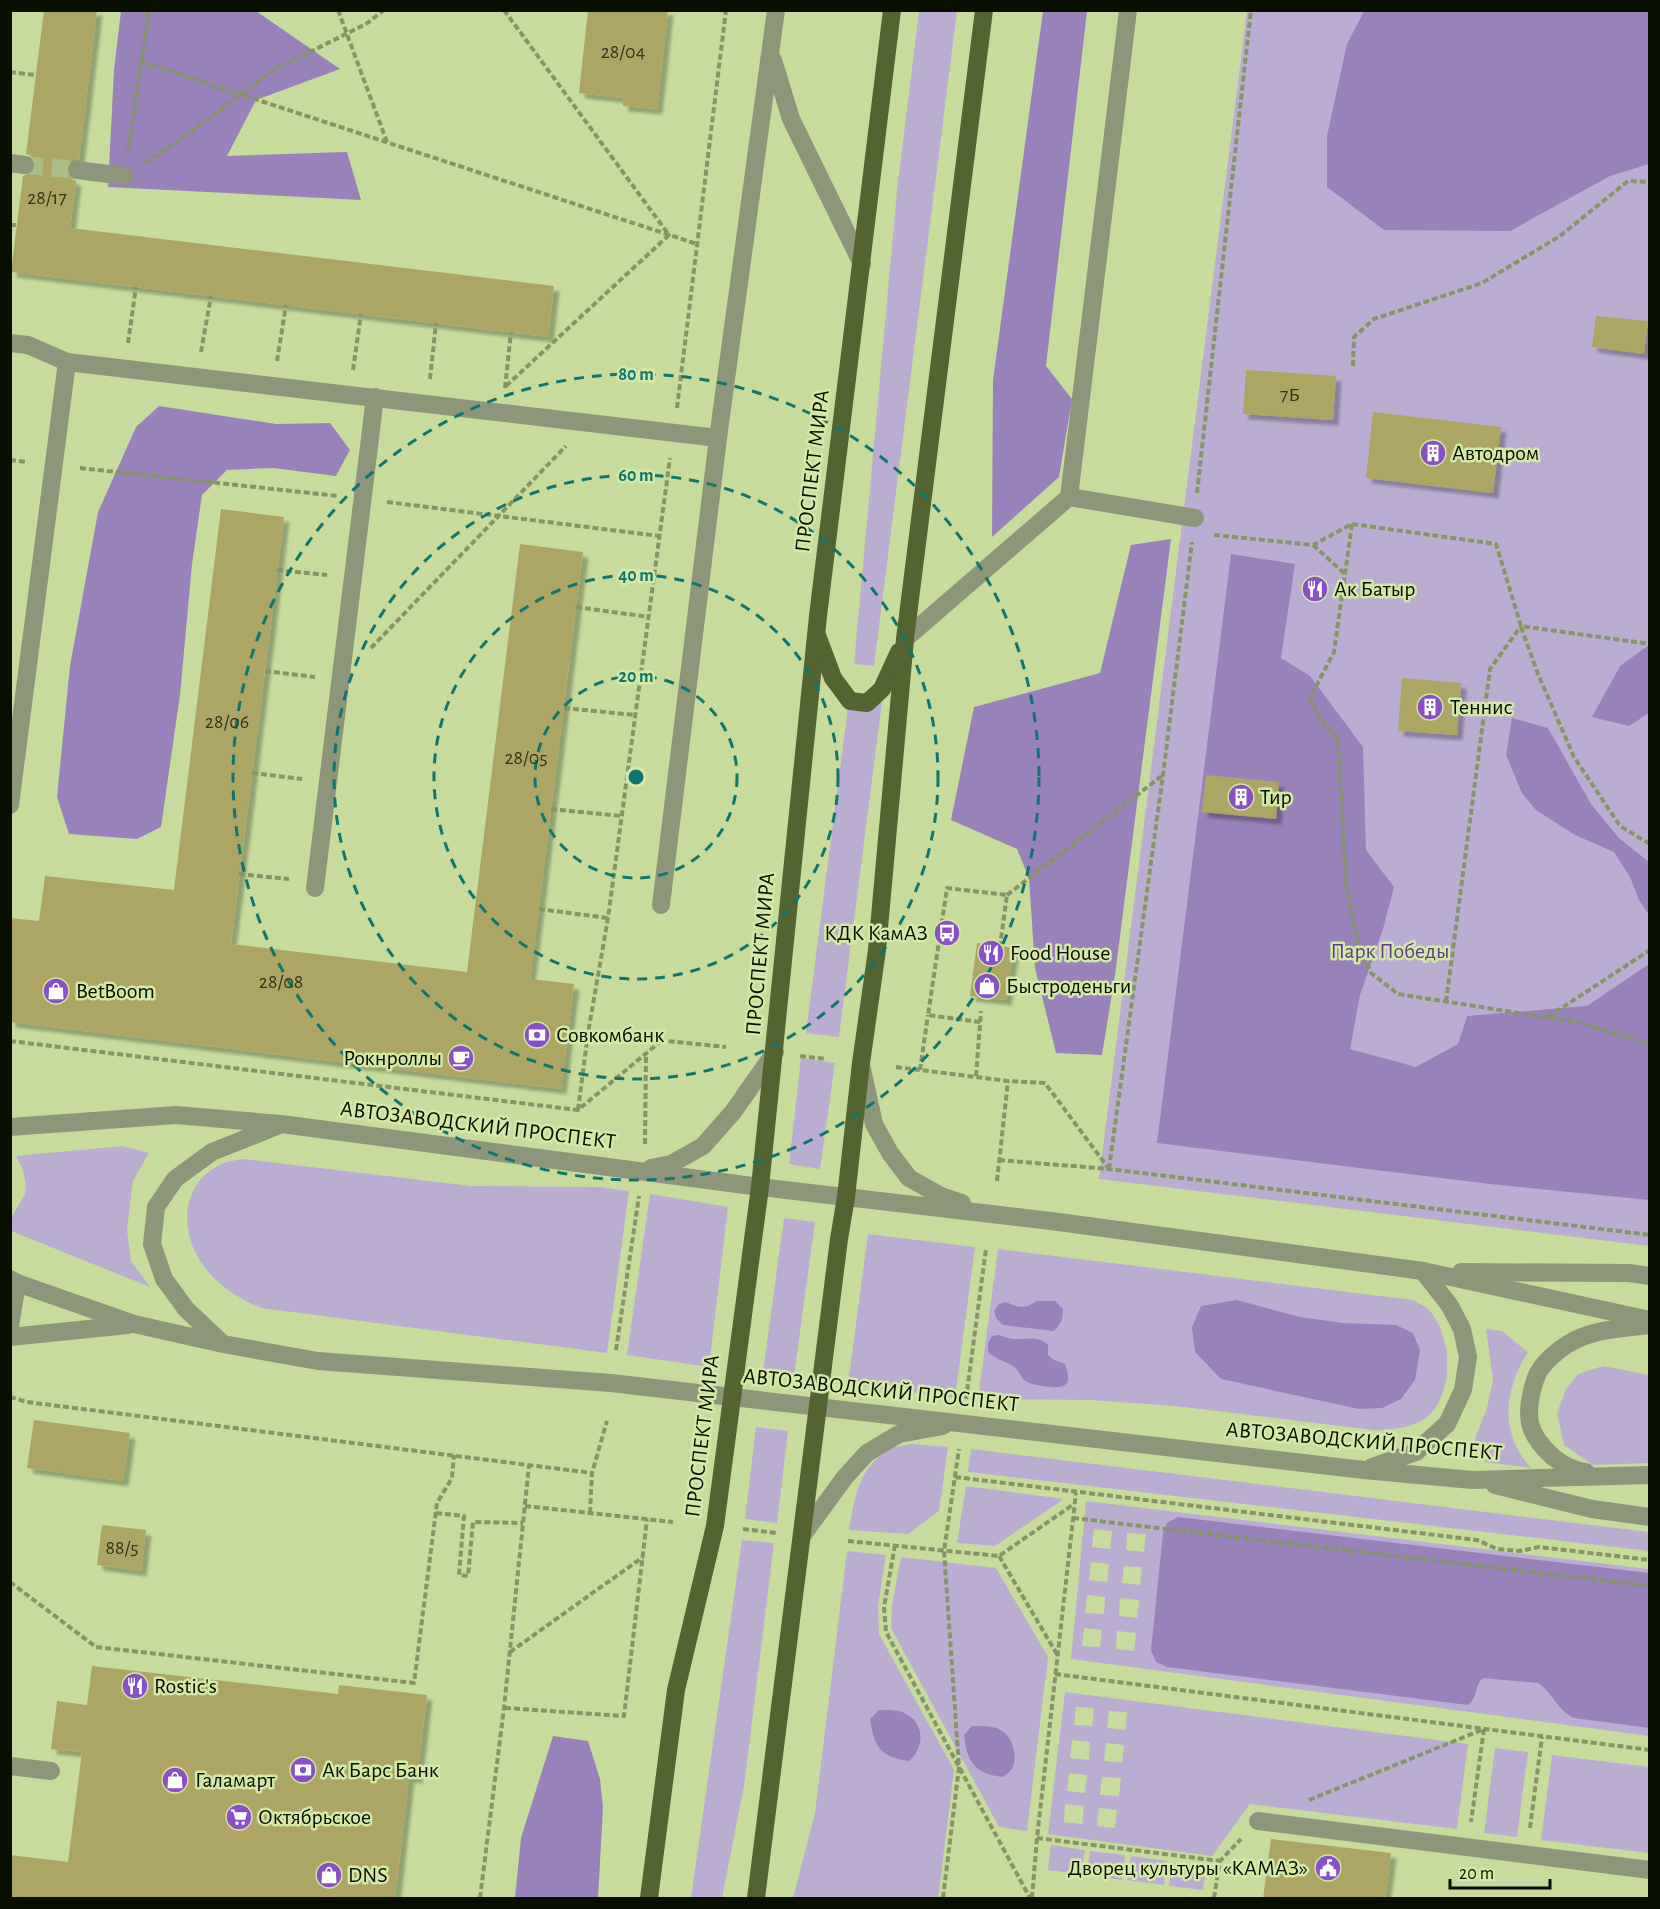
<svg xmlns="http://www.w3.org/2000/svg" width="1660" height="1909" viewBox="0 0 1660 1909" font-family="'Alegreya Sans',sans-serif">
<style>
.green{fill:#bbadd1;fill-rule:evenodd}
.forest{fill:#9982b9}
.building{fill:#aca563;filter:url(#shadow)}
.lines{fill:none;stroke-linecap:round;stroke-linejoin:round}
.minor-tunnel{stroke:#aabd85;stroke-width:18;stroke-dasharray:18 9;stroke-linecap:butt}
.path{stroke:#859566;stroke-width:4;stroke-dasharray:6 3;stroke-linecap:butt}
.minor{stroke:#8d967b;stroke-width:18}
.major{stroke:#546332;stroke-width:18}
.ring{fill:none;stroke:#0f766e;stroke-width:3;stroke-dasharray:10 8}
.labels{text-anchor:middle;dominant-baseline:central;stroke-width:5;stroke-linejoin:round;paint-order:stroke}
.number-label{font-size:20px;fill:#323419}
.poi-label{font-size:22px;fill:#090f00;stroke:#d4e9a9;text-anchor:start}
.street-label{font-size:22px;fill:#090f00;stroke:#d4e9a9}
.park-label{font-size:22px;fill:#5d3e83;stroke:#d4e9a9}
.centre{fill:#0f766e;stroke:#d4e9a9;stroke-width:3}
.ring-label{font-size:18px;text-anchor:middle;font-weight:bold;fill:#0f766e;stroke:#d4e9a9;stroke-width:5;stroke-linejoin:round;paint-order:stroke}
</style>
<defs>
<filter id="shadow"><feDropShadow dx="5.5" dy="5.5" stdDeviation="1.5" flood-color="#0004"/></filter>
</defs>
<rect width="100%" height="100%" fill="#c7dc9c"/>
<g class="green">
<path d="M919 11H957L874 666 854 664 897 191Z"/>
<path d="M1247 11H1649V1246L1099 1179Z"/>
<path d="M849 699 861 703 882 702 839 1037 806 1033Z"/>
<path d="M801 1058 835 1063 820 1169 789 1164Z"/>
<path d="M123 1146 149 1153 133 1181 127 1230 131 1261 150 1287 11 1231V1218L25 1194 26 1185 23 1170 16 1156Z"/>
<path d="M244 1159 471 1186 599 1187 629 1191 607 1353 261 1308C243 1300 228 1292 214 1278 180 1245 174 1188 221 1164 228 1161 237 1160 244 1159Z"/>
<path d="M650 1194 728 1207 709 1367 627 1355Z"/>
<path d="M784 1218 815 1222 794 1376 763 1372Z"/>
<path d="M868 1234 975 1247 955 1398 848 1384Z"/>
<path d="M998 1249 1413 1300C1418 1303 1425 1306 1429 1310 1452 1334 1455 1394 1427 1417 1413 1428 1391 1430 1374 1430L1175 1406 1089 1400 978 1399Z"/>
<path d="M1486 1329 1502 1331 1528 1352C1504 1391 1499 1432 1531 1468L1485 1462 1475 1439 1487 1408 1493 1379Z"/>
<path d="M1603 1366 1649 1375V1463L1593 1465 1564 1445 1557 1413 1566 1389 1578 1374Z"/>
<path d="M756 1427 788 1431 777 1523 745 1519Z"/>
<path d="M913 1444 948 1447 939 1511 908 1534 849 1530C855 1497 858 1468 890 1449 897 1446 906 1445 913 1444Z"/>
<path d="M971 1449 1649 1532V1551L968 1472Z"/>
<path d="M966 1486 1064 1499 995 1546 957 1543Z"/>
<path d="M1086 1501 1649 1569V1736L1071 1659ZM1094 1529 1112 1531 1110 1549 1092 1547ZM1127 1533 1146 1534 1144 1552 1126 1550ZM1091 1562 1109 1564 1107 1582 1089 1580ZM1124 1566 1142 1567 1140 1585 1122 1583ZM1087 1595 1105 1597 1104 1614 1085 1613ZM1120 1598 1139 1600 1137 1618 1119 1616ZM1084 1628 1102 1630 1100 1647 1082 1646ZM1117 1631 1136 1633 1134 1651 1116 1649Z"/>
<path d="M742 1540 774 1543 744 1786 722 1898H691Z"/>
<path d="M847 1551 886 1555 878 1606 879 1634 954 1770 938 1898H793L815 1813Z"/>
<path d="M901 1557 996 1568 1048 1657 1027 1831 999 1827 891 1628 892 1605Z"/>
<path d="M1065 1692 1468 1744 1457 1829 1250 1804 1212 1856 1048 1834ZM1076 1707 1094 1708 1092 1726 1074 1725ZM1109 1711 1127 1712 1125 1730 1107 1728ZM1072 1740 1090 1742 1089 1760 1070 1758ZM1106 1743 1124 1745 1122 1763 1104 1761ZM1069 1773 1087 1775 1085 1793 1067 1791ZM1102 1777 1121 1778 1119 1796 1100 1795ZM1065 1804 1084 1806 1082 1824 1064 1822ZM1099 1808 1117 1810 1115 1828 1097 1826Z"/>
<path d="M1495 1748 1528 1752 1517 1837 1484 1833Z"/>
<path d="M1552 1755 1649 1767V1853L1541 1840Z"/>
<path d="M1051 1845 1085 1850 1081 1874 1048 1870Z"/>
<path d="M1090 1851 1125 1855 1122 1880 1087 1875Z"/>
<path d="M1131 1856 1167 1861 1164 1885 1127 1880Z"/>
<path d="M1172 1862 1206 1866 1203 1890 1169 1886Z"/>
</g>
<g class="forest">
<path d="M121 11H256L340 69 256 100 227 156 347 152 361 200 108 187 114 70Z"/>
<path d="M1043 11H1087L1046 366 1072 399 1059 477 992 537 993 380Z"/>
<path d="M1364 11H1649V164L1610 176 1510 231 1384 230 1327 187V136L1347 44Z"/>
<path d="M159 406 276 424 330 423 350 450 336 476 273 468 227 470 202 495 192 564 180 695 161 827 137 839 69 834 57 797 70 666 98 512 136 427Z"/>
<path d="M1171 539 1115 975 1102 1055 1056 1053 1035 968 1029 878 1017 849 951 820 974 707 1100 673 1131 545Z"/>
<path d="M1231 554 1295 564 1281 658 1310 676 1363 747 1366 850 1394 887 1383 929 1360 995 1350 1049 1416 1067 1458 1044 1467 1016 1587 1006 1649 964V1200L1490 1184 1157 1143Z"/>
<path d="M1649 645V713L1629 726 1592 717 1620 666Z"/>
<path d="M1512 718 1548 728 1591 804 1619 838 1649 862V915L1639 900 1630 877 1614 852 1575 835 1536 810 1522 793 1506 755Z"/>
<path d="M1237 1300 1300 1317 1343 1323 1396 1325 1413 1333 1420 1350 1415 1380 1401 1399 1382 1408 1359 1409 1221 1379 1195 1352 1192 1327 1201 1306Z"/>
<path d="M1037 1301H1055L1063 1309C1063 1319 1061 1325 1053 1331L1003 1325 996 1318 994 1311 999 1304 1006 1302C1018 1308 1025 1309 1037 1301Z"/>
<path d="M999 1335C1003 1336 1009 1339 1014 1339 1027 1340 1037 1335 1048 1345V1355L1054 1360 1065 1364C1074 1388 1063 1389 1042 1386 1037 1385 1029 1384 1024 1380 1020 1376 1018 1369 1013 1366 1004 1360 998 1361 988 1352V1343L992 1336Z"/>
<path d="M1178 1517 1649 1573V1728L1574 1718C1556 1709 1553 1693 1538 1683L1483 1678C1473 1687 1479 1696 1468 1705L1167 1667 1156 1662 1151 1650 1163 1533 1167 1523Z"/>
<path d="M879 1710C889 1710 899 1709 908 1715 925 1725 924 1749 909 1761 880 1757 874 1747 870 1719Z"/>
<path d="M972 1726C982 1726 993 1725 1002 1731 1013 1737 1019 1759 1011 1770 1010 1772 1005 1775 1003 1777 975 1774 967 1762 964 1735Z"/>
<path d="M553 1736 588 1741 600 1779 603 1807 598 1898H515L521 1838Z"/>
</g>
<g class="building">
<path d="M44 10H97L79 159 72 160 66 168 67 175 71 179 76 181 70 228 554 286 548 337 11 272 23 176 33 172 36 166 32 156 26 154Z"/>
<path d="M588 10H668L657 109 623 106V98L579 93Z"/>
<path d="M1596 316 1648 321 1644 354 1592 347Z"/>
<path d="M1246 370 1336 376 1333 420 1243 414Z"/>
<path d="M1373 412 1501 427 1493 493 1366 478Z"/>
<path d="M221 509 284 517 231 944 467 972 520 544 583 552 530 979 574 984 561 1089 10 1022V918L39 921 45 876 174 890Z"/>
<path d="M1402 678 1461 683 1457 735 1398 731Z"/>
<path d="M1206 775 1279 782 1276 819 1202 812Z"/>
<path d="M977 943 1014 948 1006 1000 970 996Z"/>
<path d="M34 1420 130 1433 123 1481 27 1468Z"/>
<path d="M102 1525 146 1530 141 1571 97 1565Z"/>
<path d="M92 1666 338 1694 339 1685 427 1695 417 1778 409 1777 395 1899H10V1855L68 1862 82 1752 51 1749 57 1701 87 1705Z"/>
<path d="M1271 1839 1391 1853 1385 1899H1263Z"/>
</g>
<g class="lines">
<path class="minor-tunnel" d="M25 165 77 170"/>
<g class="path">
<path d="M338 10 387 142"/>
<path d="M504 10 669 235 506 386"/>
<path d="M587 10 588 11"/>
<path d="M142 62 697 244"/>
<path d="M10 72 35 75"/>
<path d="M128 151 149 10"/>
<path d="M145 162 184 137 272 71 366 24 384 10"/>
<path d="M10 225H18"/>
<path d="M128 343 136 287"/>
<path d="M201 352 211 296"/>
<path d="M277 361 286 305"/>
<path d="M1353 366 1354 337 1374 319 1482 283 1560 236 1628 181 1650 182"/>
<path d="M353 370 361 314"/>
<path d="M430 379 436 323"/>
<path d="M505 388 511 332"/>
<path d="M677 408 726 10"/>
<path d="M10 460 28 462"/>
<path d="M80 468 338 496"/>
<path d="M1197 493 1251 10"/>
<path d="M387 502 659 536"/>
<path d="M1352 524 1334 652 1310 698 1321 720 1338 739 1346 882 1356 936 1371 973 1398 994 1583 1023 1650 1044"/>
<path d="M1214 535 1313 545 1352 524 1496 544 1521 626 1650 644"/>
<path d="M1313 545 1345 574"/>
<path d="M277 570 327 575"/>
<path d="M576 607 649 617"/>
<path d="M1521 627 1538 674 1574 757 1620 826 1650 844"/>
<path d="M371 648 566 446"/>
<path d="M265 671 315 677"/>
<path d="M564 708 635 715"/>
<path d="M252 773 302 779"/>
<path d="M551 809 621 816"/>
<path d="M239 874 289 879"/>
<path d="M1007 895 1163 775"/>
<path d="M539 909 608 918"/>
<path d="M1446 1002 1490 669 1521 626"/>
<path d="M1548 1017 1650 950"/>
<path d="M980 1022 928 1015 947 888 1007 895 1000 946"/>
<path d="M588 1033 726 1047"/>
<path d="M10 1041 578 1110 661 1041"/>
<path d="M800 1056 826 1059"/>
<path d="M896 1067 1008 1081 1045 1083 1109 1169"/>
<path d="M920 1070 928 1015"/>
<path d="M976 1076 981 1011"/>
<path d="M578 1110 588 1033 608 918 670 458"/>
<path d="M645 1144 646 1054"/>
<path d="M999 1160 1109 1169 1650 1235"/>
<path d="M1109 1169 1163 775 1192 542"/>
<path d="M997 1181 1008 1081"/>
<path d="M616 1350 639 1196"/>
<path d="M10 1397 27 1402 592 1473"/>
<path d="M966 1399 986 1249"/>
<path d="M955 1477 1477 1540 1497 1549 1520 1551 1539 1547 1650 1560"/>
<path d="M525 1506 673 1522"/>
<path d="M436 1513 464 1516 459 1575 468 1576 473 1522 523 1523"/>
<path d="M590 1513 592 1473 607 1421"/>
<path d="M1073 1518 1650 1586"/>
<path d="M743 1529 776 1533"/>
<path d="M848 1541 999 1556 1074 1504"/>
<path d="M895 1545 884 1607 886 1632 1030 1898"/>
<path d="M999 1556 1058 1656"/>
<path d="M10 1582 96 1647 414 1683 437 1503 452 1478 454 1455"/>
<path d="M510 1652 643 1557"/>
<path d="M1055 1674 1650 1750"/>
<path d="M505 1708 624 1716 647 1519"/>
<path d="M1309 1800 1484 1729 1471 1822"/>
<path d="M1530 1828 1542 1737"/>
<path d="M1037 1838 1220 1861"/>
<path d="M480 1898 504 1708 529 1465"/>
<path d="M943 1898 959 1767 944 1551 959 1449"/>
<path d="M1032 1898 1037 1838 1076 1493"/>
<path d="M1214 1898 1220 1861 1241 1839"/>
</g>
<g class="minor">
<path d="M773 60 791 119 862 264"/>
<path d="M10 163 25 165"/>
<path d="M77 170 124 176"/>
<path d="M10 343 28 345 67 362 718 438"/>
<path d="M1069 497 1195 518"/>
<path d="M905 639 1069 497 1128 10"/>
<path d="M10 805 67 362"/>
<path d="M315 888 375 397"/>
<path d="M661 905 718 438 776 10"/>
<path d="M862 1069 874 1124 890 1153 909 1178 941 1196 962 1203"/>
<path d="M10 1127 176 1115 281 1124 760 1187 1051 1221 1423 1271 1650 1320"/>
<path d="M651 1168 671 1164 703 1146 733 1112 775 1052"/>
<path d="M1461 1272 1629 1273 1650 1276"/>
<path d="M10 1279 17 1283 134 1324 223 1344 318 1361 611 1383 1364 1470 1472 1480 1650 1475"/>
<path d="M10 1326 17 1283"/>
<path d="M10 1337 128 1325"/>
<path d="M222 1343 186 1309 164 1279 152 1244 156 1207 175 1179 212 1152 277 1126"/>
<path d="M1372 1467 1416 1452 1447 1424 1463 1390 1468 1357 1462 1329 1450 1306 1423 1271"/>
<path d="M1586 1472C1574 1471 1562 1464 1553 1457 1543 1448 1533 1437 1530 1423 1527 1408 1532 1386 1538 1373 1544 1362 1558 1350 1568 1344 1592 1329 1623 1328 1650 1325"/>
<path d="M1495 1485 1592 1509 1650 1517"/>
<path d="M802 1536 845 1477 867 1453 899 1434 943 1426"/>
<path d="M10 1766 51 1771"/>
<path d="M1258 1821 1650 1870"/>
</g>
<g class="major">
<path d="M818 638 833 678 850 701 867 703 882 689 899 652"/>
<path d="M649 1898 676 1690 715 1526 760 1187 818 616 892 10"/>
<path d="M756 1898 839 1239 846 1197 861 1063 877 950 905 639 984 10"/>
</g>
</g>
<g class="ring">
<circle cx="636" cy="777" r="101"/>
<circle cx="636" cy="777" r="202"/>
<circle cx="636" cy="777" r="302"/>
<circle cx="636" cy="777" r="403"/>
</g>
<defs>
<symbol id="building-disc" viewBox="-11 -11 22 22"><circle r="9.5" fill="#884fc6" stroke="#d4e9a9"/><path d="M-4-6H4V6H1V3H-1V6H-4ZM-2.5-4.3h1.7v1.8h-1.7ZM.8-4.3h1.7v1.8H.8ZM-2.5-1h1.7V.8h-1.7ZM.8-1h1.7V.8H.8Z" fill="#fff"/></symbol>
<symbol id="restaurant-disc" viewBox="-11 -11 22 22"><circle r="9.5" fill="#884fc6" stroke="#d4e9a9"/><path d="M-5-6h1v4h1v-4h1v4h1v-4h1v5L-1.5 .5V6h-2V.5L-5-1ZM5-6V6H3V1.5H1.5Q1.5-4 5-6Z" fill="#fff"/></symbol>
<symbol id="bus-disc" viewBox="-11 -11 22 22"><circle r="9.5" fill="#884fc6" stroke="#d4e9a9"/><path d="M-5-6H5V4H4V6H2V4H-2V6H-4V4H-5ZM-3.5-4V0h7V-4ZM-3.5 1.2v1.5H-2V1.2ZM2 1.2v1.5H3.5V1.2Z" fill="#fff"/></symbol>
<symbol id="shop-disc" viewBox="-11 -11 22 22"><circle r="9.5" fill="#884fc6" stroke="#d4e9a9"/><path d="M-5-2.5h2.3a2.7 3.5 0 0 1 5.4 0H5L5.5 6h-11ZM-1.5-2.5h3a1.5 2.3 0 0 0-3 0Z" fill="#fff"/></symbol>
<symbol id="bank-disc" viewBox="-11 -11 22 22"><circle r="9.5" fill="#884fc6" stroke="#d4e9a9"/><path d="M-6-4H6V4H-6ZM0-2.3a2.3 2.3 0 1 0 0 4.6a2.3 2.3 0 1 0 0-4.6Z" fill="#fff"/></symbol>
<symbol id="cafe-disc" viewBox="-11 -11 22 22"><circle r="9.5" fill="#884fc6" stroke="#d4e9a9"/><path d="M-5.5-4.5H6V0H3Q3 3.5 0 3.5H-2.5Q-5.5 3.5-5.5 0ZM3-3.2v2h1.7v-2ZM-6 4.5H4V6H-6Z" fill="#fff"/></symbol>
<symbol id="supermarket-disc" viewBox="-11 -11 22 22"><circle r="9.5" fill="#884fc6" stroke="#d4e9a9"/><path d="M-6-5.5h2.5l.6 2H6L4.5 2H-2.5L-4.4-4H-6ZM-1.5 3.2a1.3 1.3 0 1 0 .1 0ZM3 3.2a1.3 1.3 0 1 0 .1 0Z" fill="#fff"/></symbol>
<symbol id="civic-disc" viewBox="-11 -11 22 22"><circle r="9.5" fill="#884fc6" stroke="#d4e9a9"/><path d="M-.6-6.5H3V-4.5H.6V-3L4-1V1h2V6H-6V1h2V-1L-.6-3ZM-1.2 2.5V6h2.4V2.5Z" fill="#fff"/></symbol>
</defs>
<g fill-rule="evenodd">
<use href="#building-disc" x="1418" y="438" width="30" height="30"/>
<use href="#restaurant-disc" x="1300" y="574" width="30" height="30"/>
<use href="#building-disc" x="1415" y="692" width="30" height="30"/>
<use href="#building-disc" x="1226" y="782" width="30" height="30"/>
<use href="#bus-disc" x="932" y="918" width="30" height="30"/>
<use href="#restaurant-disc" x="976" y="938" width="30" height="30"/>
<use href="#shop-disc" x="972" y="971" width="30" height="30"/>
<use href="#shop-disc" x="41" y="976" width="30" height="30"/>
<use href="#bank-disc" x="522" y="1020" width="30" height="30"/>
<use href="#cafe-disc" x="446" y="1043" width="30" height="30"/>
<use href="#restaurant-disc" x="120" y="1671" width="30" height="30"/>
<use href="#bank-disc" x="288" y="1755" width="30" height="30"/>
<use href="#shop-disc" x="160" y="1765" width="30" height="30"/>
<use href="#supermarket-disc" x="224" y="1802" width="30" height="30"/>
<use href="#civic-disc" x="1313" y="1853" width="30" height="30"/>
<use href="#shop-disc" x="314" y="1860" width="30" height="30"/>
</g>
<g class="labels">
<g class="number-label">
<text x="623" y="52">28/04</text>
<text x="47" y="198">28/17</text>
<text x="1290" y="395">7Б</text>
<text x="227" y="722">28/06</text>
<text x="526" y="758">28/05</text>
<text x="281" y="982">28/08</text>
<text x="122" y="1548">88/5</text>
</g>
<g class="poi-label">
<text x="1452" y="453">Автодром</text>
<text x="1334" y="589">Ак Батыр</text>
<text x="1450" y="707">Теннис</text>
<text x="1260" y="797">Тир</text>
<text x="928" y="933" text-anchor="end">КДК КамАЗ</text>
<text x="1010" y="953">Food House</text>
<text x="1006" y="986">Быстроденьги</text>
<text x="76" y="991">BetBoom</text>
<text x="556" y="1035">Совкомбанк</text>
<text x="442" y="1058" text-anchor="end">Рокнроллы</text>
<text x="154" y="1686">Rostic's</text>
<text x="322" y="1770">Ак Барс Банк</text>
<text x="195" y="1780">Галамарт</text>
<text x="258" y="1817">Октябрьское</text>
<text x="1308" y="1868" text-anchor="end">Дворец культуры «КАМАЗ»</text>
<text x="348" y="1875">DNS</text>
</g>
<g class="street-label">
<text transform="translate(812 471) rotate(-83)">ПРОСПЕКТ МИРА</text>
<text transform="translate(760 954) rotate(-85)">ПРОСПЕКТ МИРА</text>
<text transform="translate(478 1125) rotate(7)">АВТОЗАВОДСКИЙ ПРОСПЕКТ</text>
<text transform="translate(881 1390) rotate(6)">АВТОЗАВОДСКИЙ ПРОСПЕКТ</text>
<text transform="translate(702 1436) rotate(-83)">ПРОСПЕКТ МИРА</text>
<text transform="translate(1364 1441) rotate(5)">АВТОЗАВОДСКИЙ ПРОСПЕКТ</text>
</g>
<g class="park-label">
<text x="1390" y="951">Парк Победы</text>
</g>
</g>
<circle cx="636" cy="777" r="9" class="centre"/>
<g class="ring-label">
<text x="636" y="380">80 m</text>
<text x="636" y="481">60 m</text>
<text x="636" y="581">40 m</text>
<text x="636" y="682">20 m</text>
</g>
<rect width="1660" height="1909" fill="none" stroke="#090f00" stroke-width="24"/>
<path d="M1450 1879v9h100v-9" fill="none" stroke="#090f00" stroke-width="3"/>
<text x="1459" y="1879" font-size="18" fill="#090f00" stroke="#d4e9a9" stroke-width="4.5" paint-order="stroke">20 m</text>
</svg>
